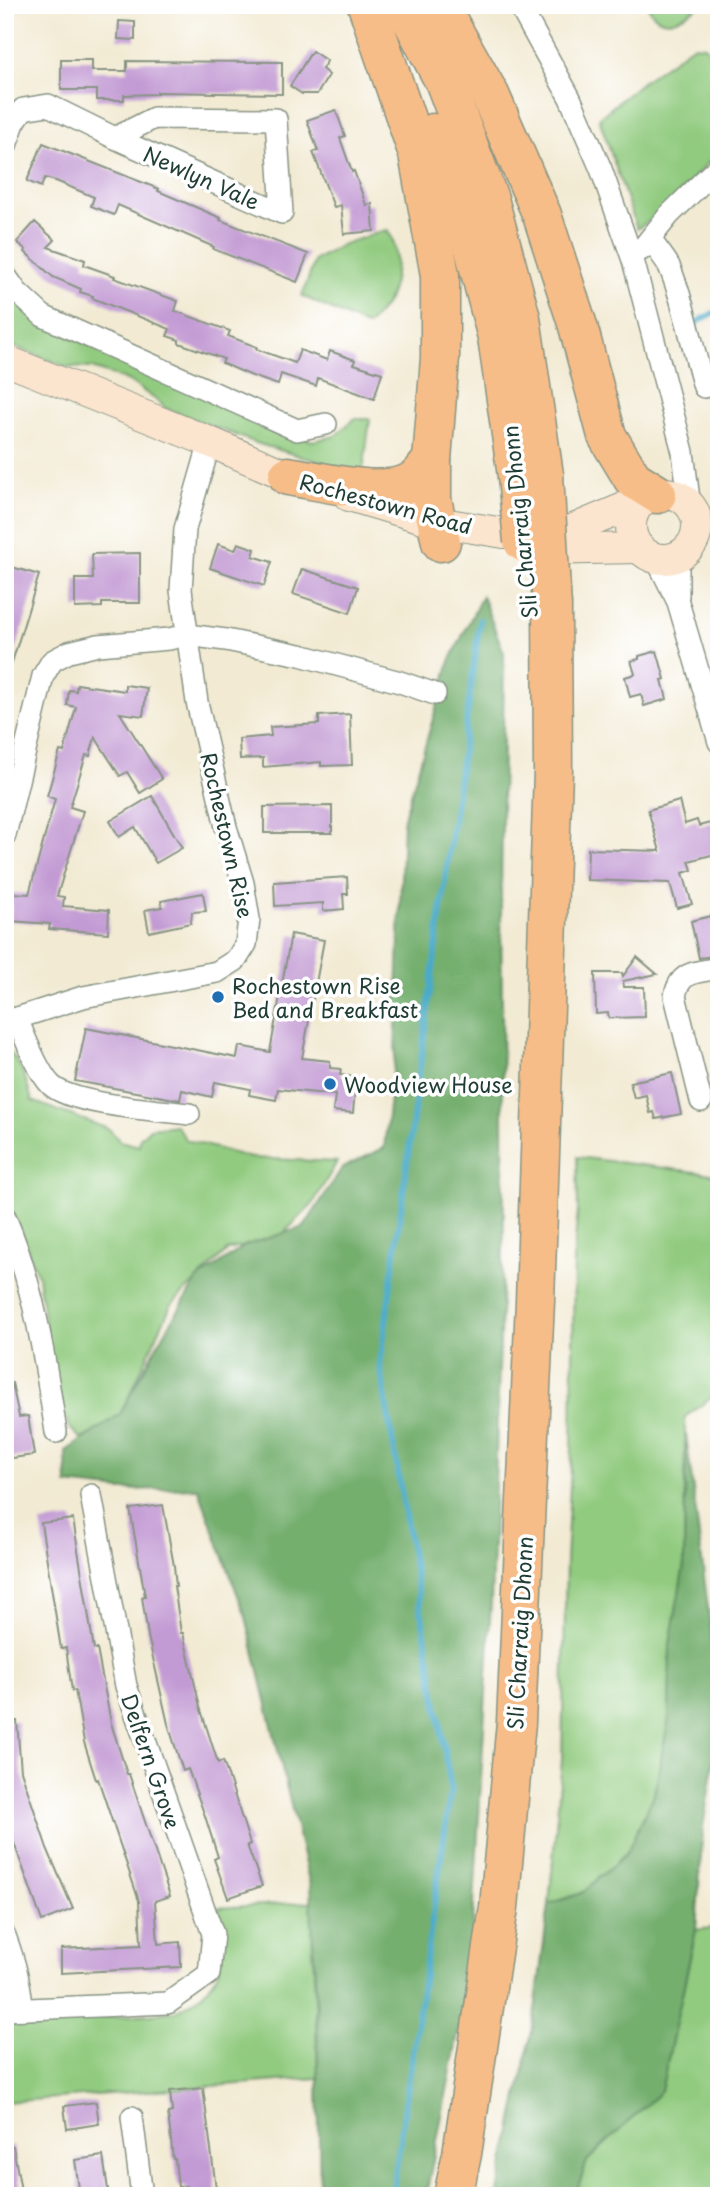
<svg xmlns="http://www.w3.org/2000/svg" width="724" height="2201" viewBox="0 0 724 2201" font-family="'Playpen Sans',sans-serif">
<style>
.green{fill:#91cb7f;stroke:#58845a;stroke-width:2}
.forest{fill:#74af6e;stroke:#4a7651;stroke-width:2}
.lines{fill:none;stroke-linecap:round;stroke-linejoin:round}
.stream{stroke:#4aabc9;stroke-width:6}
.building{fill:#c39bd4}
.street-casing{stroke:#889484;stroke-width:24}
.secondary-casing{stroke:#889484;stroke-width:32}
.highway-casing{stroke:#889484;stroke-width:41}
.street{stroke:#fff;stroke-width:21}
.secondary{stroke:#fce5cf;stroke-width:30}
.highway{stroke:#f7bd88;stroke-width:38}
.highway-bridge-casing{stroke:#889484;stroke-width:41;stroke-linecap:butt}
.highway-bridge{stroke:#f7bd88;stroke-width:38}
.poi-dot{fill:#1f6fb2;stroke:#fff;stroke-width:2.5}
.labels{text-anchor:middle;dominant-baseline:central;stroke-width:7;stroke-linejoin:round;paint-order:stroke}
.street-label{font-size:21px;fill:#1f3d34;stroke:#fff}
.poi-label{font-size:21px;fill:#1f3d34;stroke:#fff;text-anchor:start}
</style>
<rect width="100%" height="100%" fill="#fff"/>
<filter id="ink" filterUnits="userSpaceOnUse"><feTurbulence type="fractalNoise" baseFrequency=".0143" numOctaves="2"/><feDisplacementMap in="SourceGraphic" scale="14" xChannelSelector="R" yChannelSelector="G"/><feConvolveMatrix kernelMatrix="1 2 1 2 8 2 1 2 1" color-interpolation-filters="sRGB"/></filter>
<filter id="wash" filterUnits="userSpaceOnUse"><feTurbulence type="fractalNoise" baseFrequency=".00686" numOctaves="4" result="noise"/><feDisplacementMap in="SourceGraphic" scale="28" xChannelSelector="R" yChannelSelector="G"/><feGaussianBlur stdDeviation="1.57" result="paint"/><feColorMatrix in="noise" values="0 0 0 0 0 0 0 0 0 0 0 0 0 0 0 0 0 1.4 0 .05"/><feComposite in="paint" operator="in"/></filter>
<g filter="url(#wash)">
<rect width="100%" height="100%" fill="#f2ead3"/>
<g class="green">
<path d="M647 5H698L699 6C680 19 661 32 647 5Z"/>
<path d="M694 45 705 46 719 61V151L663 211 637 229 599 118 642 82Z"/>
<path d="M387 230C401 246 396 282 388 300 383 310 375 318 367 326L302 296 315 260 344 244Z"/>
<path d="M5 287 67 335 312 441 335 436 354 419H370L364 465 359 483 320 462 259 444 165 408 159 402 129 381 92 368 67 367 5 343Z"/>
<path d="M5 1048C22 1062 26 1080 32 1101L109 1129 120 1141 139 1146 140 1138 150 1128 176 1125 186 1140 251 1158 337 1162 312 1205 280 1237 228 1250 171 1305 118 1420 81 1439 69 1427 51 1366 38 1276 5 1193Z"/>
<path d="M577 1157 719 1175V1392L685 1417 684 1565 670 1644 669 1718 654 1795 626 1854 582 1893 549 1904 562 1760 566 1561 572 1447 574 1252 578 1209Z"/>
<path d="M311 1902 318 2078 5 2102V2026L173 2012C226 1987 226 1960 217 1908Z"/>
<path d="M719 1917V2196H575L587 2161 661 2091 696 1930 712 1928Z"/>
</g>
<g class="forest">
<path d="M482 596 504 653 501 904 504 1222 491 1604 470 1974 426 2196H320L317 2013 310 1885 246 1617 198 1488 122 1490 67 1484 66 1451 120 1414 155 1349 197 1280 246 1245 304 1227 342 1168 384 1148 395 1056 403 821 450 661Z"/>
<path d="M686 1434 719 1695V1729L703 1827 696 1930 661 2091 587 2161 575 2196H497L533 2026 549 1904 582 1893 626 1854 654 1795 669 1718 670 1644 684 1565Z"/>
</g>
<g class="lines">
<g class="stream">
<path d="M692 325 719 310"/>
<path d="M392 2196 451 1789 380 1365 480 620"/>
</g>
</g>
<g id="blocks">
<g class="building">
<path d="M119 21 135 22V40L118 39Z"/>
<path d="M312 51 327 61 322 69 329 75 317 94H302L290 86Z"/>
<path d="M61 60H92V71H127V61L282 62V94L157 92V94L124 95V100H97V90H61Z"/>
<path d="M336 110 345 136 340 138 352 172 354 171 366 205 372 204 374 231 344 234 341 205 334 207 313 152 318 151 307 120Z"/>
<path d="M43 143 159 189 158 191 221 218 220 220 308 254 297 282 213 249 214 247 118 205 114 215 91 206 94 197 56 181 45 178 41 187 27 181Z"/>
<path d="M35 222 55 240 48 247 85 260 84 265 115 276 114 278 178 301 175 311 230 331 228 336 257 347 256 349 295 363 300 350 327 360 330 351 355 360 354 364 382 373 374 399 318 378 316 386 281 374 278 385 252 376 222 363 224 359 179 343V340L167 336 170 329 92 298 93 296 80 292 81 289 53 277 25 252 26 250 17 242Z"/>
<path d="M238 543 255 549 253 556 272 562 264 586 210 568 218 544 235 550Z"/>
<path d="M140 553V603H102V607L75 608V579H93L92 554Z"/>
<path d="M5 565 39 575 9 672H5Z"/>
<path d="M302 569 358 587 350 613 293 594Z"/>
<path d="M657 651 665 679 662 680 667 699 644 706 641 694 630 697 625 677 635 674 631 661 639 659V656Z"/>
<path d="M77 684 125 691V685L147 688 143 716 120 713 162 779 140 793 127 772 120 776 95 737 90 756 86 755 70 807 83 811 57 896 64 897 63 906 109 910 108 933 49 929 50 924 10 921 12 893 29 894 55 799 47 796 60 751 64 752 76 707 67 705 69 690 76 691Z"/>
<path d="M350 714 352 765 321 766V762L263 767V758L240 759 239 739 271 736 270 727 319 724V716Z"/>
<path d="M152 796 182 848 156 863 135 827 119 837 110 821Z"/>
<path d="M679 801 685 824 697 820 699 826 714 822 715 827 719 826V853L689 861 692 870 683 873 692 904 677 908 670 883 587 880 588 849 660 851 648 810Z"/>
<path d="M332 806V833H264V807Z"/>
<path d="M347 877 348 894H343L344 909 323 911V903L275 906 274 882Z"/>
<path d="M203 893 206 911 192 912 191 923 149 932 145 910 162 907 161 901Z"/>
<path d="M719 914V955L699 958 691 921Z"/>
<path d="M291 934 324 940 302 1058 330 1061V1068L341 1069 340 1075 356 1077 353 1113 333 1111 335 1095 278 1089 276 1100 249 1095 250 1089 215 1082 212 1097 182 1090 180 1100 75 1081 86 1028 237 1058 239 1046 270 1052Z"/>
<path d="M637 957 657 974 623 981 624 987H644L645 1017 609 1018 608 1013 596 1014 595 973H622L623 976Z"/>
<path d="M672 1073 681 1114 656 1119 654 1112 650 1113 646 1095 634 1098 630 1082Z"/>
<path d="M12 1383 19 1417 28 1416 34 1455 5 1459V1384Z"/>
<path d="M163 1505 174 1566 176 1586H174L181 1633H183L200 1707 218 1763 223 1761 230 1781 250 1844 247 1845 262 1886 228 1898 214 1859 218 1857 205 1816 188 1769 183 1771 168 1724 148 1636 142 1597 145 1596 130 1509Z"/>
<path d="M73 1519 94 1649H97L111 1723 127 1774H129L170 1896 155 1901 158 1944 180 1942 181 1967 61 1973V1949L141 1945 139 1901 98 1779 96 1780 84 1742 75 1690 72 1691 66 1648 61 1649 41 1523Z"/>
<path d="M5 1721H17L21 1771 47 1848 73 1909 42 1921 5 1818Z"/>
<path d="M203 2088 217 2196H187L186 2186 178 2187 175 2159H173L168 2113 172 2112 170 2091Z"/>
<path d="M96 2102 99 2124 67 2129 64 2106Z"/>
<path d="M13 2146 22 2196H5V2147Z"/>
<path d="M103 2156 109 2196H80L75 2160Z"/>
</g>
</g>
</g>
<g filter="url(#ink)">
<use href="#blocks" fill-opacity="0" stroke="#889484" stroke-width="2"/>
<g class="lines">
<defs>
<g id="street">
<path d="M519 5 570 98 601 169 633 260 683 452 690 507"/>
<path d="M5 148 14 123 23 109 48 105 115 138 282 213 276 119 154 118 115 138"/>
<path d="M650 239C656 248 664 257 669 266 685 304 692 347 704 387"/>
<path d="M641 250 669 215 719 166"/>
<path d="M5 275 17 292 43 316 297 430 326 424"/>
<path d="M656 558 678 602 719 742"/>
<path d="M678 596V565L685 552"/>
<path d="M5 835 43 676 52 661 69 652 98 645 169 639 187 635 226 640 300 655 400 682 435 694"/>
<path d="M17 1018C24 1036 38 1072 51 1085 72 1105 159 1110 189 1114"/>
<path d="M5 1022 83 997 217 972 236 960 246 944 249 919 243 883 226 827 197 702 181 590 185 529 210 442"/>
<path d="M701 1101 675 996C680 970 696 973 719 968"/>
<path d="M5 1217C34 1285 45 1359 56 1432"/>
<path d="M5 1936C14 1960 21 1984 22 2009"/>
<path d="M5 2010 168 2003 209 1974 213 1934 126 1686 91 1495"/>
<path d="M132 2117 142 2196"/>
</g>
<g id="secondary">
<path d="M5 360 210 442 288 476 308 483"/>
<circle cx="664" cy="526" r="33"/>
<path d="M349 496 436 522 504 533 569 531 645 499"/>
<path d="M538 550 639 548"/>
</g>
<g id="highway">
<path d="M367 5 418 154 440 275V358L432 460V499L441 542"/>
<path d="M404 5 445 83 489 199 521 318 544 475"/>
<path d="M439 5 490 95 542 215 578 326 607 436 633 479 657 494"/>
<path d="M433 133 468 226 497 337 517 476"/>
<path d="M288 476C322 481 391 501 418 477 423 472 428 465 432 460"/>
<path d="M453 2196 462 2154 499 1907 516 1722 535 1301 553 772 552 607"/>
</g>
</defs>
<use href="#street" class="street-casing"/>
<use href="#secondary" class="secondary-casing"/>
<use href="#highway" class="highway-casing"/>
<use href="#street" class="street"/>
<use href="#secondary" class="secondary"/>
<use href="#highway" class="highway"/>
<defs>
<g id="highway-bridge">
<path d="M544 475 552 607"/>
<path d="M517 476 523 542"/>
</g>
</defs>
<use href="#highway-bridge" class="highway-bridge-casing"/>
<use href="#highway-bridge" class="highway-bridge"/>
</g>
</g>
<g class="poi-dot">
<circle cx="218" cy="997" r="7"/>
<circle cx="330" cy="1084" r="7"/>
</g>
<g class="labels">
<g class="street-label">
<text transform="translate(202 177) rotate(24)">Newlyn Vale</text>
<text transform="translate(386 503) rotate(15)">Rochestown Road</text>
<text transform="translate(519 522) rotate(-96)">Sli Charraig Dhonn</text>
<text transform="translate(228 835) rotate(77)">Rochestown Rise</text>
<text transform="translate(519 1633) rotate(-87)">Sli Charraig Dhonn</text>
<text transform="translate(152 1761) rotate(71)">Delfern Grove</text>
</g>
<g class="poi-label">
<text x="232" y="985">Rochestown Rise<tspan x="232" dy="24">Bed and Breakfast</tspan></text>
<text x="344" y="1084">Woodview House</text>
</g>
</g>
<rect width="724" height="2201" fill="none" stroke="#fff" stroke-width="28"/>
</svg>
